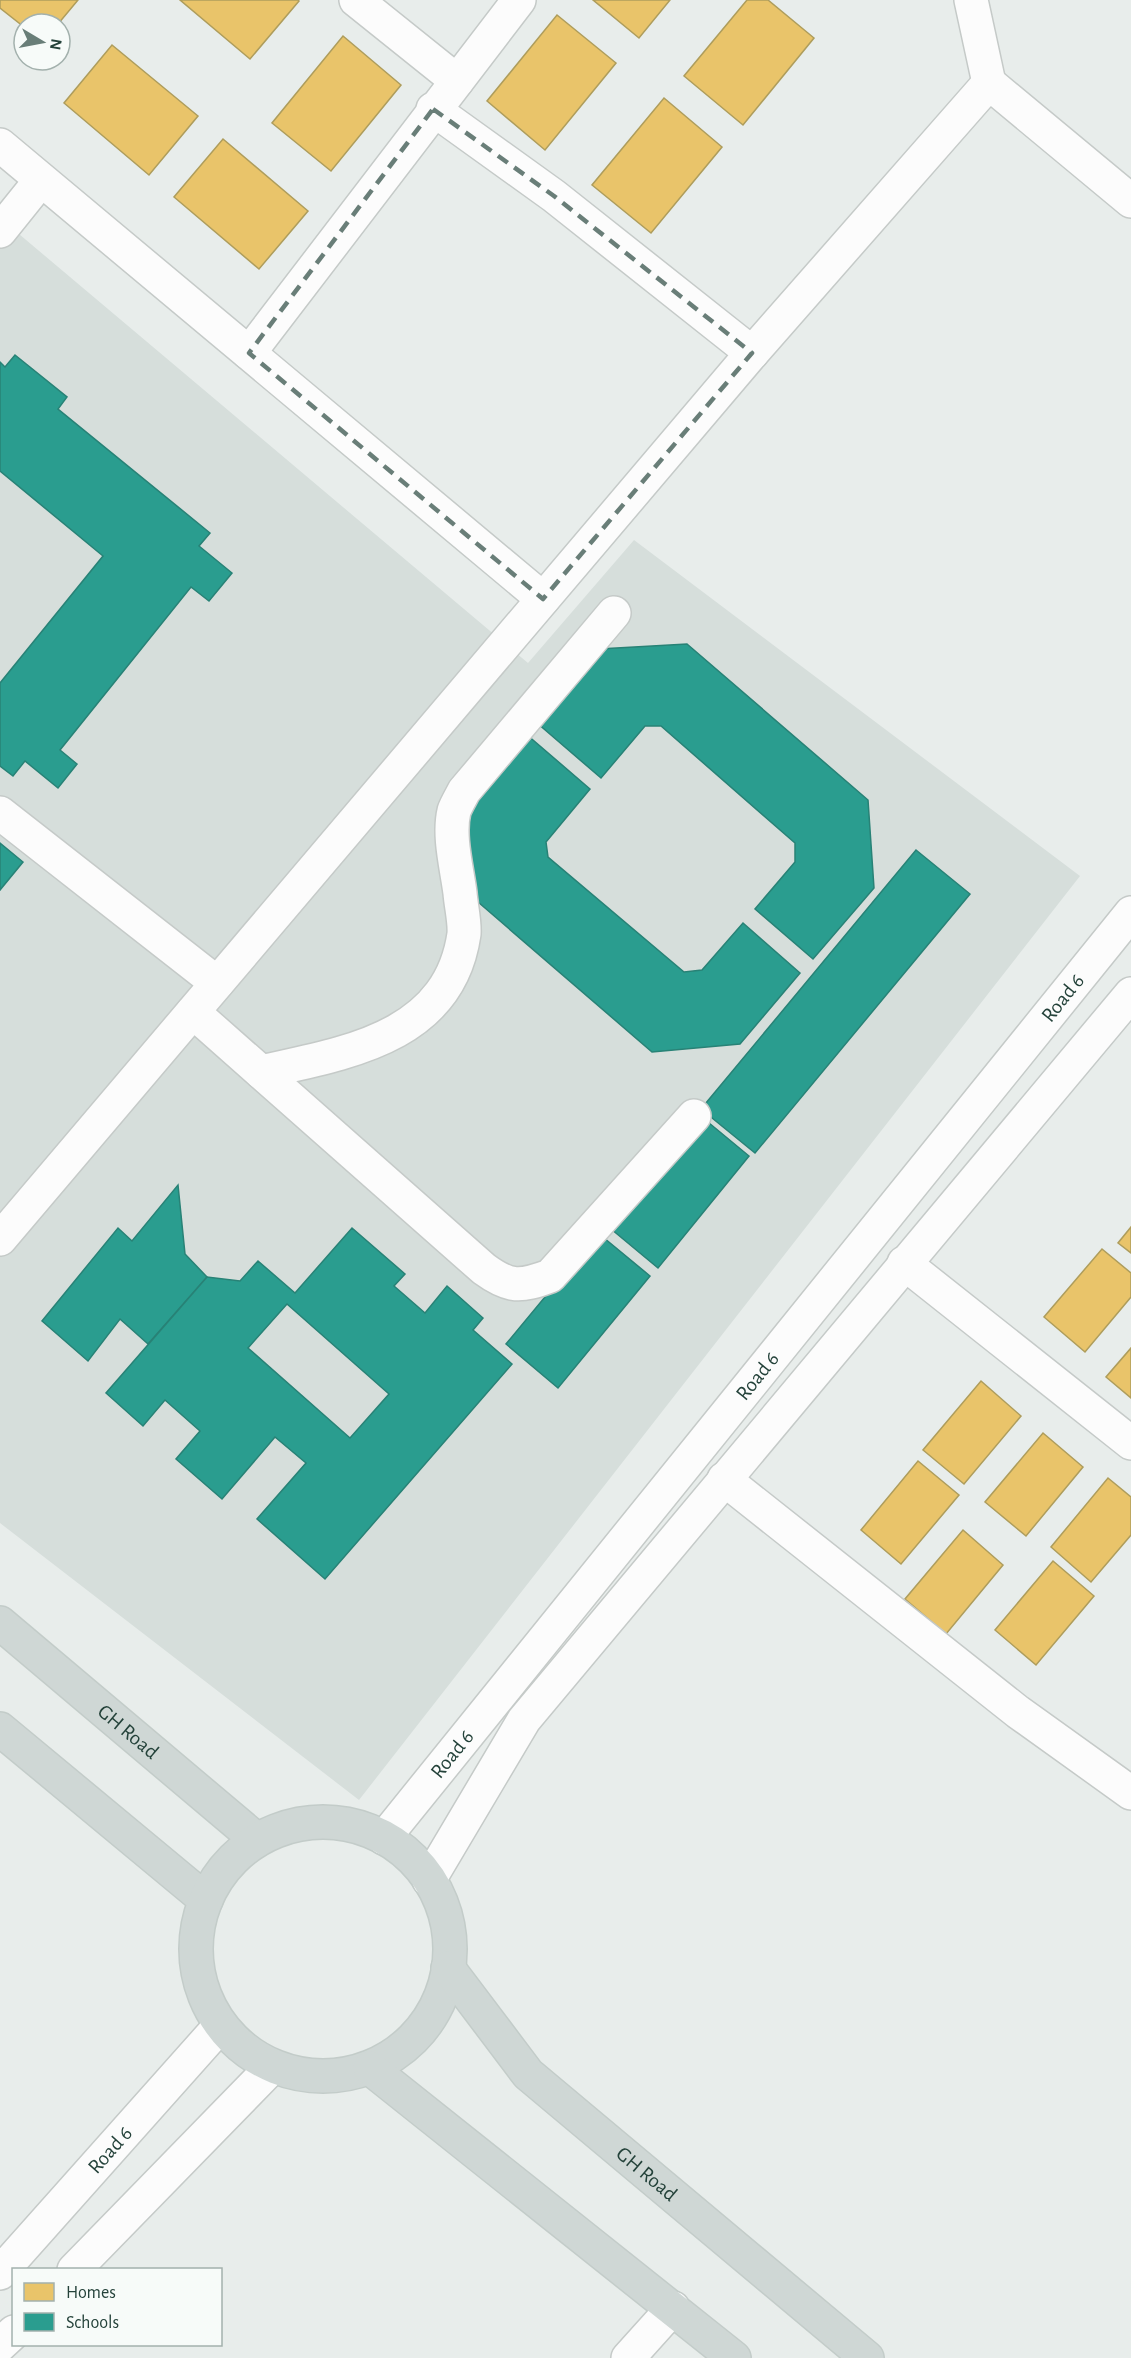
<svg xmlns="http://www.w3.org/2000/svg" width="1131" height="2358" viewBox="0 0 1131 2358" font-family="'Alegreya Sans',sans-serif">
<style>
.built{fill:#d6dedb}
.homes{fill:#e9c46a;stroke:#ae9d5c;stroke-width:1.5}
.schools{fill:#2a9d8f;stroke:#288276;stroke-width:1.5;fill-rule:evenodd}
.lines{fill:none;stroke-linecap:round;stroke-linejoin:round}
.minor-casing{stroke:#c5cac8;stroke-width:36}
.major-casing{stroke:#c3ccc9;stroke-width:36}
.minor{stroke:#fcfcfc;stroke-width:33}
.major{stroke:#cfd7d5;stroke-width:33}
.marked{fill:none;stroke:#697e78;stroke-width:4.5;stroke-dasharray:12 8;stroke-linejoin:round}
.labels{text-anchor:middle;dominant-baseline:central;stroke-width:6;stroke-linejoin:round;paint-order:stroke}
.street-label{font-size:21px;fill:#24423a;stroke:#f7fbf9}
</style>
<rect width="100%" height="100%" fill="#e8edeb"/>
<path class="built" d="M0 218 528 663 634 540 1080 876 359 1800 0 1523Z"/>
<g class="homes">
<path d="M0 0H78L58 24H24V27L0 8Z"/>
<path d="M180 0H298L299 1 250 59Z"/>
<path d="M593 0H670L639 38Z"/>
<path d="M747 0H768L814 38 743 125 684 76Z"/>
<path d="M557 15 616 63 545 150 487 101Z"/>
<path d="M343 36 401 85 331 171 272 123Z"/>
<path d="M112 45 198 116 149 175 64 103Z"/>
<path d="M664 98 722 147 651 233 592 185Z"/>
<path d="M223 139 308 211 259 269 174 197Z"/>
<path d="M1131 1227V1253L1118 1243Z"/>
<path d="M1102 1249 1131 1273V1297L1085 1352 1044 1317Z"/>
<path d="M1131 1348V1398L1106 1377Z"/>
<path d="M981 1381 1021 1416 964 1484 923 1450Z"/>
<path d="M1043 1433 1083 1467 1026 1536 985 1502Z"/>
<path d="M918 1461 959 1495 901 1564 861 1530Z"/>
<path d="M1108 1478 1131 1497V1535L1091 1582 1051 1547Z"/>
<path d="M963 1530 1003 1565 946 1634 905 1599Z"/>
<path d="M1053 1561 1094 1596 1036 1665 995 1630Z"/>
</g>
<g class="schools">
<path d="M15 355 67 397 58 409 210 533 199 546 232 573 209 601 191 587 60 750 77 764 58 788 25 761 13 776 0 766V683L103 556 0 471V362L5 367Z"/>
<path d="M687 644 868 800 874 888 813 959 755 909 795 862V843L661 726H645L601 778 537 723 599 649Z"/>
<path d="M526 734 590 789 546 842 548 857 684 972 702 970 743 923 800 973 740 1044 652 1052 471 896 463 807Z"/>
<path d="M0 843 23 862 0 890Z"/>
<path d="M916 850 970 894 755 1153 701 1109Z"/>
<path d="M697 1113 749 1156 658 1268 605 1224Z"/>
<path d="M178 1185 185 1254 207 1277 148 1344 120 1319 88 1361 42 1321 118 1228 132 1241Z"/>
<path d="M352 1228 405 1274 394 1286 425 1313 447 1286 483 1318 473 1330 512 1364 325 1579 257 1519 306 1463 275 1437 222 1499 176 1459 200 1431 165 1400 143 1426 106 1393 207 1277 240 1281 258 1261 295 1293ZM287 1304 389 1394 350 1438 248 1348Z"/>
<path d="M598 1233 650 1276 558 1388 506 1344Z"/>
</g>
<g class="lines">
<defs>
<g id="minor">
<path d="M356 0 457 81"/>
<path d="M971 0 989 83"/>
<path d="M433 109 554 196 752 353"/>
<path d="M0 145 543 599"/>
<path d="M0 231 41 180"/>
<path d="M249 353 519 0"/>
<path d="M0 813 217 983"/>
<path d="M193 1012 484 1269C510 1288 520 1287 550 1276L694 1116"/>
<path d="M261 1072C346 1053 449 1038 464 934 465 922 461 906 460 893 457 869 448 836 454 811 456 805 461 797 464 791L614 613"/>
<path d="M0 1239 752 353 989 83 1131 201"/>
<path d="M904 1263 1131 1443"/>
<path d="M724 1479 1018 1712 1131 1793"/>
<path id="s1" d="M384 1838 1131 913"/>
<path d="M429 1880 524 1720 1131 994"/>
<path d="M74 2270 272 2067"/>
<path id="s2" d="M0 2273 220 2026"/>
<path d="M0 2345 14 2332"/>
<path d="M628 2358 673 2308"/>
</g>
<g id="major">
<path id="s3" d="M0 1623 257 1840"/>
<path d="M0 1729 206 1900"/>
<circle cx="323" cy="1949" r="127"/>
<path id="s4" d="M448 1968 528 2074 867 2358"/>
<path d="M370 2068 734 2358"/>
</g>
</defs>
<use href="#minor" class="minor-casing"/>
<use href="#major" class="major-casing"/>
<use href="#minor" class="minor"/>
<use href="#major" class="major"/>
</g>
<path class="marked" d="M433 109 554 196 752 353 543 599 249 353Z"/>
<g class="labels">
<g class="street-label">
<text stroke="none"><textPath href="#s1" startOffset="1080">Road 6</textPath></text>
<text stroke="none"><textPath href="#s1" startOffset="594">Road 6</textPath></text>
<text stroke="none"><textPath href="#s3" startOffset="168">GH Road</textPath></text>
<text stroke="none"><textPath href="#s1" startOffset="108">Road 6</textPath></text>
<text stroke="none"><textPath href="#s2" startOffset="165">Road 6</textPath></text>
<text stroke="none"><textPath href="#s4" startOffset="288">GH Road</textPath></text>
</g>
</g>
<rect x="12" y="2268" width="210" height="78" fill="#f7fbf9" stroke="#a3b1ad" stroke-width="1.5"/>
<rect x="24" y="2283" width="30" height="18" fill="#e9c46a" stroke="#a3b1ad" stroke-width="1.5"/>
<text x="66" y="2298" font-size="18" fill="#24423a">Homes</text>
<rect x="24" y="2313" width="30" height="18" fill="#2a9d8f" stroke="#a3b1ad" stroke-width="1.5"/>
<text x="66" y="2328" font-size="18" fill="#24423a">Schools</text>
<g transform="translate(42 42) rotate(100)"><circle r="28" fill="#f7fbf9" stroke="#a3b1ad" stroke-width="1.5"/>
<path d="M0-4.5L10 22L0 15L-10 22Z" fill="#697e78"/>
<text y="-9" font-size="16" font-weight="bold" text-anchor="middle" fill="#24423a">N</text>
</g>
</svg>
